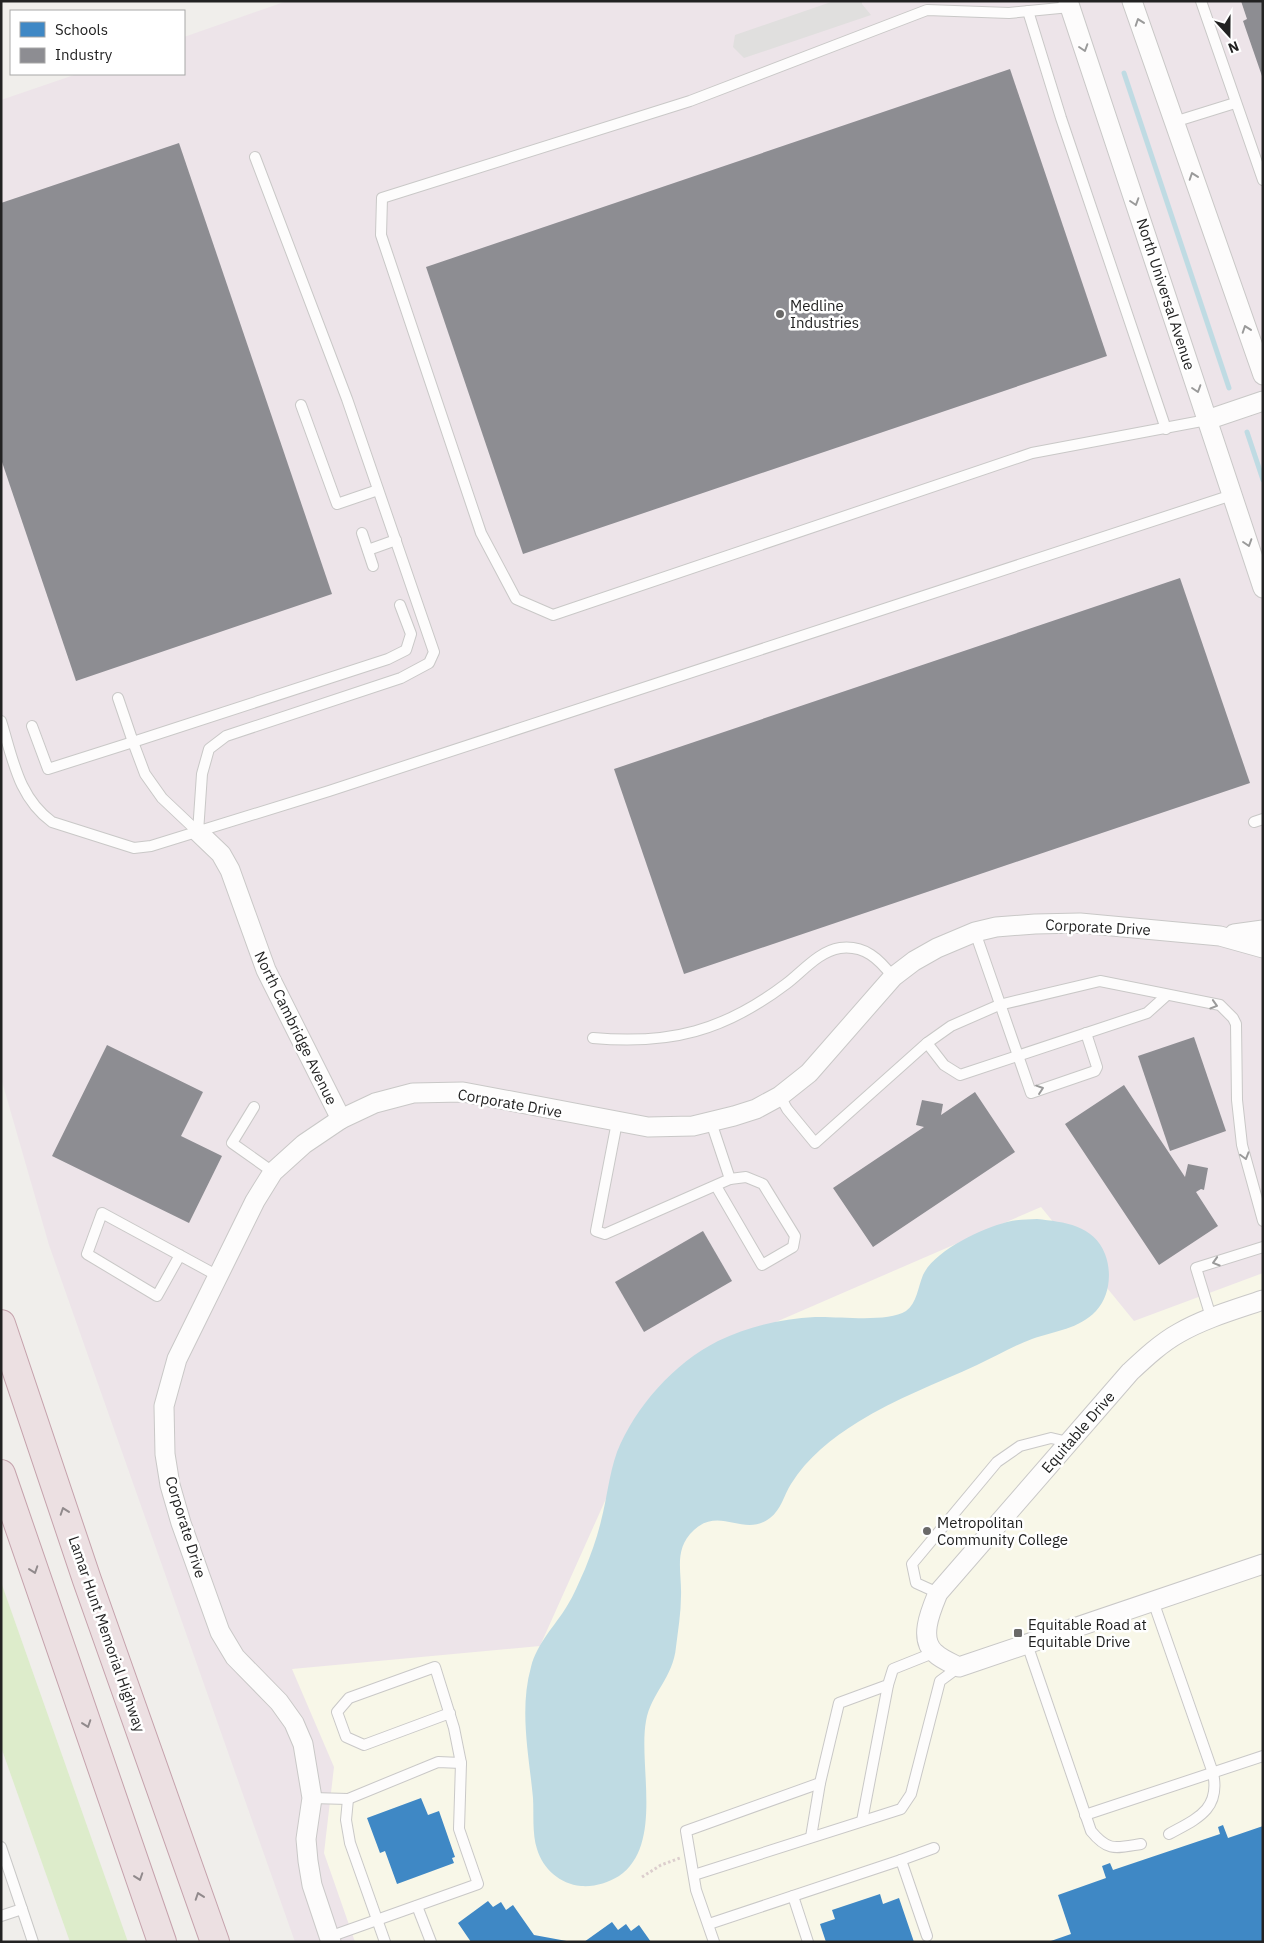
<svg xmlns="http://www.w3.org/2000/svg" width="1264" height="1943" viewBox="0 0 1264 1943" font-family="'IBM Plex Sans',sans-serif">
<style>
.industrial{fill:#ede4e9}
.education{fill:#f8f7e8}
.grass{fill:#ddeccb}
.parking{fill:#e0dfde}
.water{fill:#bfdbe3}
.schools{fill:#3f88c5}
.industry{fill:#8d8d92}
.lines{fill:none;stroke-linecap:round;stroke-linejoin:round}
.stream{stroke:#bfdbe3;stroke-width:5}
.service-casing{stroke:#c9c8c7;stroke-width:12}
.minor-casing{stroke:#c9c8c7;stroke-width:21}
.motorway-casing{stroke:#c5a2ac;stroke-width:30}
.path{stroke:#dccecd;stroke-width:3;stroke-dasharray:2.5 2.5;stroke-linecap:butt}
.service{stroke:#fdfcfc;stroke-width:10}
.minor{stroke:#fdfcfc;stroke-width:19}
.motorway{stroke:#ece0e2;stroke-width:28}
.oneway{stroke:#9a9a9a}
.oneway2{stroke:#918a8c}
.poi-dot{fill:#6a6968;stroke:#fff;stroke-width:2}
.labels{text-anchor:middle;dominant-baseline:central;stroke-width:5;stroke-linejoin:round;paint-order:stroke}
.street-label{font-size:15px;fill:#222;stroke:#fff}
.poi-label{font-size:15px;fill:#222;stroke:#fff;text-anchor:start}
</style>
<rect width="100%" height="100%" fill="#f0eeeb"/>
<path class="industrial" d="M287 1H1263V1942H295L49 1245 1 1078V100L77 74H184V37Z"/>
<path class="education" d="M1041 1207 1134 1321 1263 1273V1942H355L324 1853 334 1767 292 1669 540 1646 643 1416 725 1344Z"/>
<path class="grass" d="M1 1582 128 1942H70L1 1747Z"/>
<path class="parking" d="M834 1H862V4L871 15 744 58 733 47 735 35Z"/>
<path class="water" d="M1037 1219C1064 1222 1094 1225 1105 1254 1112 1272 1110 1296 1096 1311 1079 1329 1055 1331 1032 1339 1013 1346 995 1357 977 1365 936 1384 896 1398 858 1422 832 1438 807 1458 791 1484 784 1495 781 1510 770 1518 744 1538 720 1506 694 1530 673 1549 682 1572 681 1596 681 1613 678 1630 676 1647 673 1678 651 1693 646 1721 638 1765 664 1845 619 1876 607 1883 595 1887 581 1886 560 1884 543 1869 537 1849 532 1833 534 1815 533 1798 529 1755 519 1710 531 1667 537 1643 555 1626 567 1606 574 1595 579 1582 585 1569 591 1554 597 1538 601 1521 607 1499 609 1474 617 1452 635 1407 674 1363 718 1341 749 1326 781 1319 815 1317 838 1316 887 1323 906 1311 917 1303 918 1287 923 1275 935 1250 981 1229 1007 1222 1017 1219 1027 1220 1037 1219Z"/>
<g class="schools">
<path d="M421 1798 428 1815 439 1811 455 1857 452 1858 454 1863 397 1884 385 1851 380 1853 367 1818Z"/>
<path d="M1223 1825 1228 1838 1263 1826V1942H1048L1071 1934 1058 1895 1106 1878 1102 1866 1110 1863 1113 1870 1220 1834 1218 1827Z"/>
<path d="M880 1894 883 1904 899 1898 914 1942H826L820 1924 835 1919 832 1910Z"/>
<path d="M488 1901 493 1907 501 1902 506 1910 513 1905 534 1935 572 1942H471L458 1923Z"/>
<path d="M612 1922 618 1930 626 1924 631 1931 639 1925 651 1942H584Z"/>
</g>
<g class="industry">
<path d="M1241 1H1263V79L1243 21 1247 19Z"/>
<path d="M1010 69 1107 356 523 554 426 267Z"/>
<path d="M179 143 332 594 76 681 1 459V203Z"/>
<path d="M1180 578 1250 783 684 974 614 769Z"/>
<path d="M1194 1037 1226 1131 1170 1151 1138 1056Z"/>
<path d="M107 1045 203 1092 181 1136 222 1156 189 1223 52 1156Z"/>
<path d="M1124 1085 1185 1177 1188 1164 1208 1168 1204 1190 1201 1189 1196 1192 1218 1226 1159 1265 1065 1124Z"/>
<path d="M975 1092 1015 1152 873 1247 833 1188 924 1127 916 1125 922 1100 943 1104 941 1115Z"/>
<path d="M703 1231 732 1281 644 1332 615 1282Z"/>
</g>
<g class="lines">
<g class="stream">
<path d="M1124 73 1229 388"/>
<path d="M1247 432 1263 480"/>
</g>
<defs>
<g id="service">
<path d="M1201 1 1263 180"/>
<path d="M1070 7 1009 13 927 10 690 101 382 198 381 235 481 533 516 599 553 615 1032 453 1207 420"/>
<path d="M1028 11 1061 118 1166 429"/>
<path d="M1174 122 1235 103"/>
<path d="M301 405 337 504 378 490"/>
<path d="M362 533 373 566"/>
<path d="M368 550 396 540"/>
<path d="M118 698 133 742 388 659 406 650 411 634 400 605"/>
<path d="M1 721C13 759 18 797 52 822L134 848 151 846 329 791 1232 495"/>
<path d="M32 726 48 769 133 742 145 774 162 798 198 832"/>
<path d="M1254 822 1263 819"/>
<path d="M198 832 202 774 209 749 226 736 401 678 429 663 434 652 347 399 255 157"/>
<path d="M975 932 1031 1093 1095 1071 1097 1067 1086 1033"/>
<path d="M593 1038C670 1045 724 1031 786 984 802 972 819 951 840 948 865 945 879 959 893 977"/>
<path d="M927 1043 944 1065 960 1075 1147 1013 1167 995"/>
<path d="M780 1096 787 1109 815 1143 927 1043 951 1026 999 1005 1100 981 1220 1005 1233 1018 1236 1024 1237 1100 1242 1145 1263 1221"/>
<path d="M254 1107 232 1143 273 1172"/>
<path d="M617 1122 596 1231 605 1234 730 1179 711 1122"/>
<path d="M716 1186 762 1265 793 1247 795 1236 763 1184 746 1177 730 1179"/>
<path d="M180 1255 157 1296 87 1254 102 1213 218 1276"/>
<path d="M1211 1317 1196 1268 1263 1247"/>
<path d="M938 1593 916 1583 912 1564 997 1462 1020 1446 1051 1438 1068 1442"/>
<path d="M1153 1601 1213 1773C1221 1810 1196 1819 1169 1834"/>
<path d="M1027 1644 1091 1831C1108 1852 1116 1848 1141 1844"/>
<path d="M312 1798 348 1799 438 1762 461 1763 454 1728 435 1667 349 1698 337 1712 346 1737 364 1745 450 1713"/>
<path d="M348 1799 346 1820 350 1843 385 1942"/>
<path d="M1085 1815 1263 1756"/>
<path d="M862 1821 888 1685"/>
<path d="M811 1837 820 1783"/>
<path d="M1 1847 22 1909 1 1916"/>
<path d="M694 1875 901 1809 911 1794 940 1681 959 1667"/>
<path d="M793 1896 808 1942"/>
<path d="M417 1906 431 1942"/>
<path d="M22 1909 33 1942"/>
<path d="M709 1924 901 1860"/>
<path d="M927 1936 901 1860 934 1848"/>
<path d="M329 1937 478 1884 459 1829 461 1763"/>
<path d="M714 1942 696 1890 686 1831 820 1783 839 1703 888 1685 893 1669 933 1653"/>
</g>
<g id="minor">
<path d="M1068 1 1263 588"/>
<path d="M1132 1 1263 375"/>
<path d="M1207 420 1263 401"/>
<path d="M198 832 221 854 230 870 266 970 341 1119"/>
<path d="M1234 934 1263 930"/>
<path d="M1263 1300C1234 1310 1205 1318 1179 1333 1161 1343 1145 1358 1130 1372L938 1593C931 1610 918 1639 935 1653 941 1659 951 1663 959 1667L1263 1564"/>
<path d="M331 1942 312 1885 308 1861 306 1839 312 1798 303 1744 294 1723 279 1702 235 1657 220 1632 181 1523 170 1485 165 1454 164 1406 177 1359 255 1201 273 1172 304 1144 341 1119 375 1103 413 1093 463 1092 648 1127 693 1126 734 1116 756 1109 780 1096 809 1073 893 977 914 961 937 948 975 932 996 927 1035 924 1080 923 1220 936 1263 948"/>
</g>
<g id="motorway">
<path d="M1 1324 87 1580 215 1942"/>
<path d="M1 1474 162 1942"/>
</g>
</defs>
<use href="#service" class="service-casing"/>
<use href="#minor" class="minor-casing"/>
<use href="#motorway" class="motorway-casing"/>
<path class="path" d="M642 1877 661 1865 680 1858"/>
<use href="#service" class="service"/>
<use href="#minor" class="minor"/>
<use href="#motorway" class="motorway"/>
</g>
<defs><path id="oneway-chevron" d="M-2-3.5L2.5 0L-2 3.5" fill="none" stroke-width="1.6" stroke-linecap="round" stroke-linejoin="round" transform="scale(1.25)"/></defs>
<g class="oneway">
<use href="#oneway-chevron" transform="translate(1139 22) rotate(-109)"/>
<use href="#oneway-chevron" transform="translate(1084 48) rotate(72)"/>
<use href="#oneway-chevron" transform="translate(1193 176) rotate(-109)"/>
<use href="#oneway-chevron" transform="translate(1135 202) rotate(72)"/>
<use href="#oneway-chevron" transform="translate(1246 329) rotate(-109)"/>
<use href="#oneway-chevron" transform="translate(1197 389) rotate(72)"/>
<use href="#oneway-chevron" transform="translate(1248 543) rotate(72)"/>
<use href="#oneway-chevron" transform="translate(1214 1005) rotate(17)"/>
<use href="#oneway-chevron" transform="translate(1040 1089) rotate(-19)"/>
<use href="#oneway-chevron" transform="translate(1245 1156) rotate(74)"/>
<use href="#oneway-chevron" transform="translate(1216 1262) rotate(163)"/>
</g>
<g class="oneway2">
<use href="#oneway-chevron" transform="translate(64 1511) rotate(-109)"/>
<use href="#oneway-chevron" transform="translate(34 1570) rotate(71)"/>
<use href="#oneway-chevron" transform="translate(87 1724) rotate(71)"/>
<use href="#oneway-chevron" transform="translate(139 1877) rotate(71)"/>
<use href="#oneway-chevron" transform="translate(199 1896) rotate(-109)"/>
</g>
<g class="poi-dot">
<circle cx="780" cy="314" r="5"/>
<circle cx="927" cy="1531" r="5"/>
<rect x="1013" y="1628" width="10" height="10" rx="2.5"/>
</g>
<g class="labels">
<g class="street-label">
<text transform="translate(1166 294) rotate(72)">North Universal Avenue</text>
<text transform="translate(1098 927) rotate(3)">Corporate Drive</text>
<text transform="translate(296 1028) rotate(64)">North Cambridge Avenue</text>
<text transform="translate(510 1103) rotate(10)">Corporate Drive</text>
<text transform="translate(1078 1432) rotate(-49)">Equitable Drive</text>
<text transform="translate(186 1527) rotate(73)">Corporate Drive</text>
<text transform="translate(107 1634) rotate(71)">Lamar Hunt Memorial Highway</text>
</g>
<g class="poi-label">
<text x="790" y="305">Medline<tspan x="790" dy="17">Industries</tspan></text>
<text x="937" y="1522">Metropolitan<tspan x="937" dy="17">Community College</tspan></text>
<text x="1028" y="1624">Equitable Road at<tspan x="1028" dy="17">Equitable Drive</tspan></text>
</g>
</g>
<rect width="1264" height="1943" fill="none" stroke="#222222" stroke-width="5"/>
<rect x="10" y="10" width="175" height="65" fill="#ffffff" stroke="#a7a7a7"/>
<rect x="20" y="22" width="25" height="15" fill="#3f88c5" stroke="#a7a7a7"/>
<text x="55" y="35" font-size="15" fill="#222222">Schools</text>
<rect x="20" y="48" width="25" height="15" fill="#8d8d92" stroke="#a7a7a7"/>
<text x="55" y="60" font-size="15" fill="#222222">Industry</text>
<g transform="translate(1229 35) rotate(159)" stroke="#ffffff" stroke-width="4" paint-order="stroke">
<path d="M0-4L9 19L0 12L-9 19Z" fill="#222222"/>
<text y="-8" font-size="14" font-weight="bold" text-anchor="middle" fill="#222222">N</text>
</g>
</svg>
